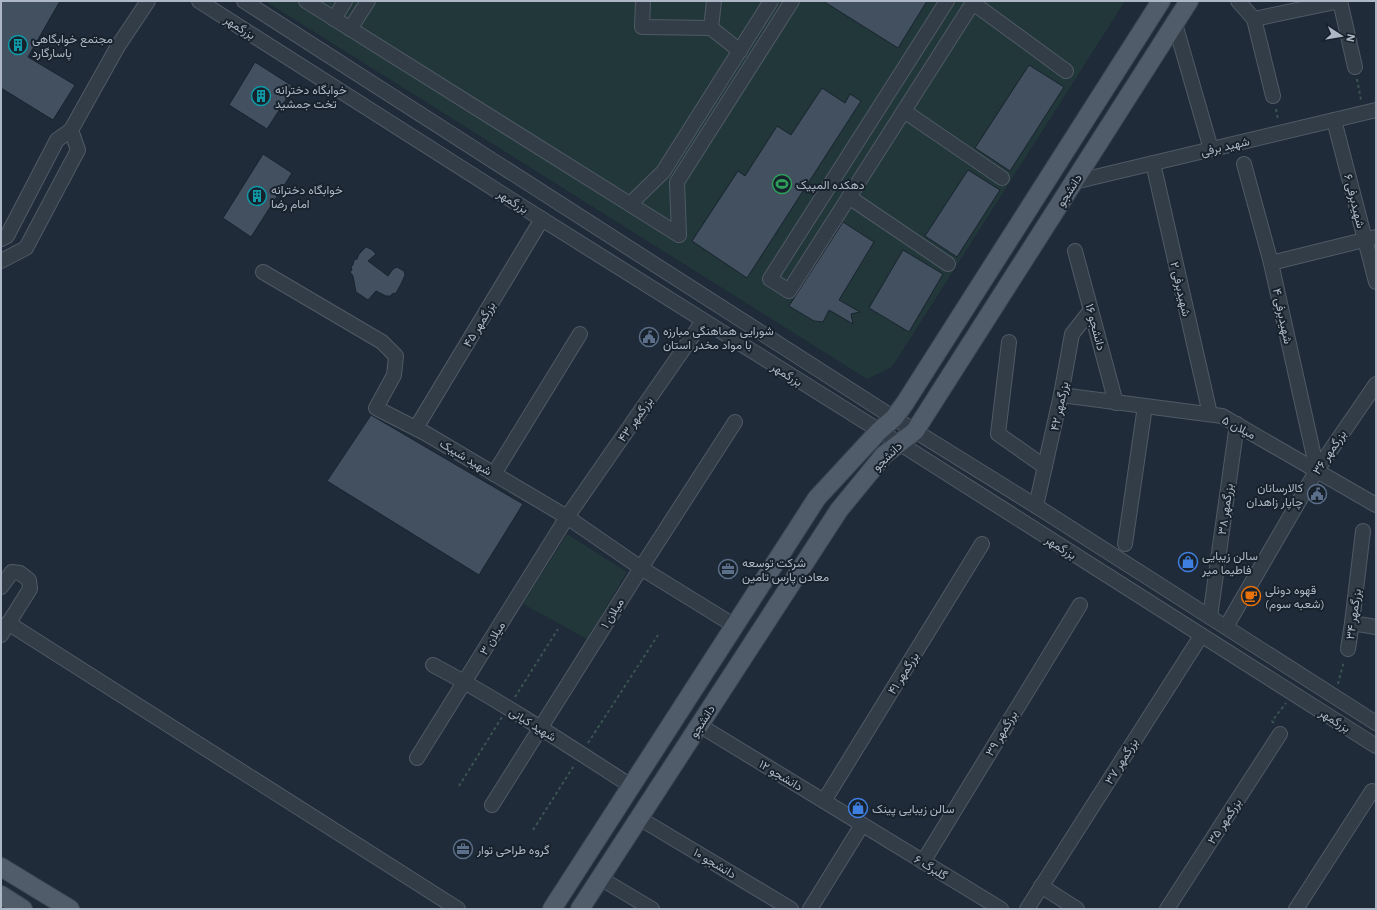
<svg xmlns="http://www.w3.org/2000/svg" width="1377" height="910" viewBox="0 0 1377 910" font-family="'IBM Plex Sans',Vazirmatn,sans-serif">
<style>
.green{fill:#213739}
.building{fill:#425060;stroke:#1a242f}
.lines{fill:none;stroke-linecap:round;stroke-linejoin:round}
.minor-casing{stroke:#505a66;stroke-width:16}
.major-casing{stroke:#3c4652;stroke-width:20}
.path{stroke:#3b5353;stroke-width:2;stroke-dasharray:3 3;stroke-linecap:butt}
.minor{stroke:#323d48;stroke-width:14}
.major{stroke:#505c69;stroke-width:18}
.labels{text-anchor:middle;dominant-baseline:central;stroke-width:4;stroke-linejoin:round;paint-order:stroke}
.street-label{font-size:12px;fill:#adb7c5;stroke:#18222d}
.poi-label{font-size:12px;fill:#adb7c5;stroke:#18222d;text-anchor:start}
</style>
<rect width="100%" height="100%" fill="#1f2b38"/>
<g class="green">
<path d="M265 1H1125L892 367 867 379Z"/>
<path d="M567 534 627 572 587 639 523 604Z"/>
</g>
<g class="building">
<path d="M1 1H60L28 57 75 85 53 120 1 88Z"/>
<path d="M823 1H927L898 48Z"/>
<path d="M255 62 294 87 267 129 229 105Z"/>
<path d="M1029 65 1064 87 1010 171 975 148Z"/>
<path d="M822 88 845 103 850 94 861 101 747 278 692 241 738 171 745 176 777 126 791 135Z"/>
<path d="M263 154 292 173 251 237 223 218Z"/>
<path d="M968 170 1000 190 957 257 925 236Z"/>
<path d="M843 222 874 242 839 300 860 312 851 314 853 324 829 310 823 322 814 321 789 306Z"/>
<path d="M366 247 371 249 376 254 368 261 388 276 393 269 397 267 404 271 405 275 401 284 396 293 392 294 391 296H386L376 291 368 300 356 292 353 276 350 272 352 270 351 266 353 265 354 260 357 259 359 254Z"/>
<path d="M903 250 943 274 909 332 869 308Z"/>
<path d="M371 415 523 504 479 575 327 481Z"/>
</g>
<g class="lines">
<defs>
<g id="minor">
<path d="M199 1 529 211 899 443 1376 746"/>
<path d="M244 1 894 418 1036 506 1376 723"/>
<path d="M306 1 679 235"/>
<path d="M643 1 642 27 711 28 714 1"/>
<path d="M947 1 770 279 789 291 974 1"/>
<path d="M1238 1 1254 19 1273 96"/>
<path d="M1340 1 1355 67"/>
<path d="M973 3 1066 71"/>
<path d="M334 19 345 1"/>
<path d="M1254 19 1340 1"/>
<path d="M1175 24 1211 149"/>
<path d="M711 28 740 51"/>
<path d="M350 29 368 1"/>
<path d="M904 111 1002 178"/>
<path d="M1334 120 1376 282"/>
<path d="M71 130 118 46 148 1"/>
<path d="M1153 163 1210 414"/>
<path d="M1244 164 1271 263 1317 470"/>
<path d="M1074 182 1376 110"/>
<path d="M849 197 948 264"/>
<path d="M630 204 663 172 771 1"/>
<path d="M679 235 677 182 792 1"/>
<path d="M1 239 7 236 57 140 71 130 78 150 26 248 1 261"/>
<path d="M1075 251 1116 403"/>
<path d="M1271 263 1376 237"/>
<path d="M263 272 382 342 396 356 394 375 376 408 425 433 567 517 641 568 735 626"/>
<path d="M1009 342 998 434 1045 467"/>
<path d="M1061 395 1222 416 1376 505"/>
<path d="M416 428 542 219"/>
<path d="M494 474 580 334"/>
<path d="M1036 506 1061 395 1072 334 1091 310"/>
<path d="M1125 544 1145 406"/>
<path d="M1 587 12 572 20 573 29 580 30 589 1 635"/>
<path d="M1210 617 1237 424"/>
<path d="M8 623 458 909"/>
<path d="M1352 623 1376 627"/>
<path d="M1226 627 1317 470 1376 384"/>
<path d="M1348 649 1352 623 1363 531"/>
<path d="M433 665C501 701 566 744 631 786"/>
<path d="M699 725 1001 909"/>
<path d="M417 758 567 517 703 321"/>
<path d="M824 801 982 544"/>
<path d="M492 805 641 568 735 422"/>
<path d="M639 818 791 909"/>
<path d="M923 862 1080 605"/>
<path d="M600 878 652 909"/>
<path d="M1041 886 1077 909"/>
<path d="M810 909 862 825"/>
<path d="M1027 909 1201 636"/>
<path d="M1167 909 1280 734"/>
<path d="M1296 909 1372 791"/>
</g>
<g id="major">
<path d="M1 867 70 909"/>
<path d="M1 895 23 909"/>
<path d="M552 909 817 498 879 431 894 418 905 403 1161 1"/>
<path d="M580 909 839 510 884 455 915 431 1189 1"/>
</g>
</defs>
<use href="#minor" class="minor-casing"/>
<use href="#major" class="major-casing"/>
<g class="path">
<path d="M1357 79 1361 100"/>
<path d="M1276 109 1278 120"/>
<path d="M1338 684 1344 661"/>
<path d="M515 697 558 629"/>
<path d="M1274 723 1272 721 1286 703"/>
<path d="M588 743 658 635"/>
<path d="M459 786 502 717"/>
<path d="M533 830 575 764"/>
</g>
<use href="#minor" class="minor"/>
<use href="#major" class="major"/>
</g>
<defs>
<symbol id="building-ring" viewBox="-11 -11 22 22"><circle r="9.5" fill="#18222d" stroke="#0f9aa8" stroke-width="1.5"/><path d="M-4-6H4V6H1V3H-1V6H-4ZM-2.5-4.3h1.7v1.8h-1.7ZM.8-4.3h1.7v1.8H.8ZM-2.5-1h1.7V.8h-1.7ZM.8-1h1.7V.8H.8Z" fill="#0f9aa8"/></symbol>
<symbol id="stadium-ring" viewBox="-11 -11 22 22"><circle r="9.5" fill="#18222d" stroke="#2e9e5b" stroke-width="1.5"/><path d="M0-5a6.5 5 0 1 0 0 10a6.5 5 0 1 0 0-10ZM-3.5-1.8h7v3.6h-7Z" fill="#2e9e5b"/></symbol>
<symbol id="civic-ring" viewBox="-11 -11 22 22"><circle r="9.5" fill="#18222d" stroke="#5c6f8a" stroke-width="1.5"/><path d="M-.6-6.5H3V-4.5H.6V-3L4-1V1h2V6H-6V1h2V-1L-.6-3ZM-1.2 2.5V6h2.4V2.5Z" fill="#5c6f8a"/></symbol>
<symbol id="shop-ring" viewBox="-11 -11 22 22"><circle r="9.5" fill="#18222d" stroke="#3f7fe0" stroke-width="1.5"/><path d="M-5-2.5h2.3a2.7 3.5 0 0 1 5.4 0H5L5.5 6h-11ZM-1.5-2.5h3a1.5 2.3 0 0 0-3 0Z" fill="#3f7fe0"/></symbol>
<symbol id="office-ring" viewBox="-11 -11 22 22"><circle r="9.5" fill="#18222d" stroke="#5c6f8a" stroke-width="1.5"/><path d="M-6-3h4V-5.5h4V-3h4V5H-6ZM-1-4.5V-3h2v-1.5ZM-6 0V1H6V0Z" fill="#5c6f8a"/></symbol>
<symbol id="cafe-ring" viewBox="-11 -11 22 22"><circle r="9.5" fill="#18222d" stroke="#e8710a" stroke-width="1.5"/><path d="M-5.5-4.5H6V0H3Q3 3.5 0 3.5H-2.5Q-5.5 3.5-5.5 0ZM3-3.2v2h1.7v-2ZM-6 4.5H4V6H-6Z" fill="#e8710a"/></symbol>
</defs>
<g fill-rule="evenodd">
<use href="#building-ring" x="7" y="34" width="22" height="22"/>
<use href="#building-ring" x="250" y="85" width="22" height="22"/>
<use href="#stadium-ring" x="771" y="173" width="22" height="22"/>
<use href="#building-ring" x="246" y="185" width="22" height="22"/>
<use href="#civic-ring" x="638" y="326" width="22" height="22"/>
<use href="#civic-ring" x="1306" y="483" width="22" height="22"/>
<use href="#shop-ring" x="1177" y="551" width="22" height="22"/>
<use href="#office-ring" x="717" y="558" width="22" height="22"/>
<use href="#cafe-ring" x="1240" y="585" width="22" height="22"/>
<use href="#shop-ring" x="847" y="797" width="22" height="22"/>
<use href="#office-ring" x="452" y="838" width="22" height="22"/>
</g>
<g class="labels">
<g class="street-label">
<text transform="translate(240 27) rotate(32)">بزرگمهر</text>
<text transform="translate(1225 146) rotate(-13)">شهید برفی</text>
<text transform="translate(1069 190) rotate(-57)">دانشجو</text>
<text transform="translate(513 201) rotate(32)">بزرگمهر</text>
<text transform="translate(1355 201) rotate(76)">شهیدبرفی ۶</text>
<text transform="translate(1181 289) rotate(77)">شهیدبرفی ۲</text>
<text transform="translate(1283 316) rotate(78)">شهیدبرفی ۴</text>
<text transform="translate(479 324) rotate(-59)">بزرگمهر ۴۵</text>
<text transform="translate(1096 327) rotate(75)">دانشجو ۱۶</text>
<text transform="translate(787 374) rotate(32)">بزرگمهر</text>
<text transform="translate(1059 406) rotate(-78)">بزرگمهر ۴۲</text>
<text transform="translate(635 419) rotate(-55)">بزرگمهر ۴۳</text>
<text transform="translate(1239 427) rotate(28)">میلان ۵</text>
<text transform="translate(1329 452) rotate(-56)">بزرگمهر ۳۶</text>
<text transform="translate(887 456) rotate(-44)">دانشجو</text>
<text transform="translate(466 457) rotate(31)">شهید شیبک</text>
<text transform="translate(1225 509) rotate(-82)">بزرگمهر ۳۸</text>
<text transform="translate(1061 547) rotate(32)">بزرگمهر</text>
<text transform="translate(612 613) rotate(-58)">میلان ۱</text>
<text transform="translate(1353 614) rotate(-82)">بزرگمهر ۳۴</text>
<text transform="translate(492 638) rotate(-58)">میلان ۳</text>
<text transform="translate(903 673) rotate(-58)">بزرگمهر ۴۱</text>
<text transform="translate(1335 720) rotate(32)">بزرگمهر</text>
<text transform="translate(702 721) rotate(-57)">دانشجو</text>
<text transform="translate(533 724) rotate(32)">شهید کیانی</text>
<text transform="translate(1001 733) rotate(-59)">برزگمهر ۳۹</text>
<text transform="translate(1121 761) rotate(-58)">بزرگمهر ۳۷</text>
<text transform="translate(781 775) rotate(31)">دانشجو ۱۲</text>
<text transform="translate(1224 821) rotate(-57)">بزرگمهر ۳۵</text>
<text transform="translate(715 863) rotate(31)">دانشجو ۱۰</text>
<text transform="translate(931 867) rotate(31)">گلبرگ ۶</text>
</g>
<g class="poi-label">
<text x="32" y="38">مجتمع خوابگاهی<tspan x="32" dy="14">پاسارگارد</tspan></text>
<text x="275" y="89">خوابگاه دخترانه<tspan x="275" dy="14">تخت جمشید</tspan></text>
<text x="796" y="184">دهکده المپیک</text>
<text x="271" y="189">خوابگاه دخترانه<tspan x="271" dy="14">امام رضا</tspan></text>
<text x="663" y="330">شورایی هماهنگی مبارزه<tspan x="663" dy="14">با مواد مخدر استان</tspan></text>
<text x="1303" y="487" text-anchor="end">کالارسانان<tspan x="1303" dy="14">چاپار زاهدان</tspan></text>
<text x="1202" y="555">سالن زیبایی<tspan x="1202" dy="14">فاطیما میر</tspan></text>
<text x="742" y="562">شرکت توسعه<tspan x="742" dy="14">معادن پارس تامین</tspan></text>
<text x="1265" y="589">قهوه دونلی<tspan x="1265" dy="14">(شعبه سوم)</tspan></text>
<text x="872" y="808">سالن زیبایی پینک</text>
<text x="477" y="849">گروه طراحی توار</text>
</g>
</g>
<rect width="1377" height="910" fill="none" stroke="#adb7c5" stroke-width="4"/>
<g transform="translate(1341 36) rotate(102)" stroke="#18222d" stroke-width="3" paint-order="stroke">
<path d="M0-3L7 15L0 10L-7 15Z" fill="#adb7c5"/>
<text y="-6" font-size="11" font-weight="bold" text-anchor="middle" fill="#adb7c5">N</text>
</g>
</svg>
